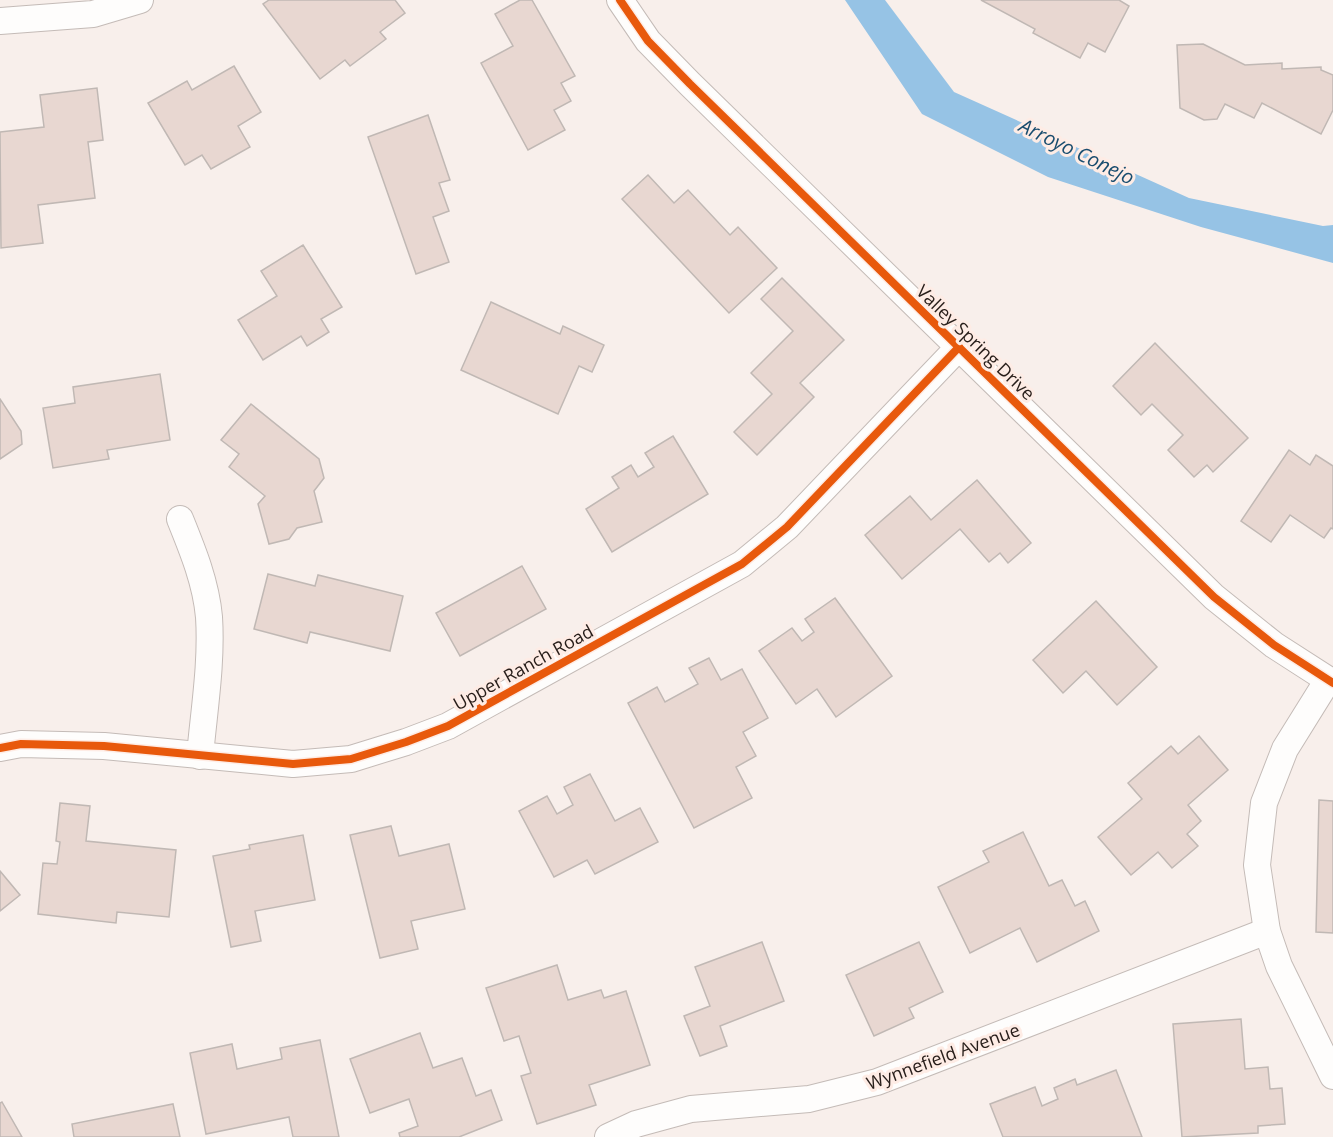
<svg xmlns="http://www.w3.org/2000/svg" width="1333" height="1137" viewBox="0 0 1333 1137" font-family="'Open Sans',sans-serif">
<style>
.water{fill:#96c3e5}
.building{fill:#e8d7d1;stroke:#c0b8b4;stroke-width:1.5}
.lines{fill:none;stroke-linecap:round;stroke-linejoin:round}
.street-casing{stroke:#c4bbb7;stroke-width:28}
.street{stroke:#fefdfc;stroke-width:26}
.cycleway-casing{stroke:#feece5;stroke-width:11}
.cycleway{stroke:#e8590c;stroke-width:8}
.labels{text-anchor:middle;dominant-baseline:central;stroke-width:6;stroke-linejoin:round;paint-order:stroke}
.street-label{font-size:18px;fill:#271d19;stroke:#feece5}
.water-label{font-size:20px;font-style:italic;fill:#194d6f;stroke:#feece5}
</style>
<rect width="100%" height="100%" fill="#f8efeb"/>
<path class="water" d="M845 0H885L954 92 1189 198 1323 226 1333 225V263L1201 227 1048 177 922 114Z"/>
<g class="building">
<path d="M269 0H395L405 13 380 32 386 39 350 66 345 60 320 79 263 4Z"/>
<path d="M520 0H532L575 76 561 83 571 101 554 110 565 130 528 150 481 63 513 46 495 14Z"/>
<path d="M981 0H1119L1129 6 1105 52 1088 43 1080 58 1033 33 1035 29Z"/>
<path d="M1203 44 1245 65 1282 63V69L1321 67V70L1333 75V110L1321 134 1262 103 1254 118 1225 104 1217 119 1204 120 1180 108 1177 45Z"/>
<path d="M234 66 261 112 238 126 250 147 211 169 202 155 185 165 148 103 187 81 192 90Z"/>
<path d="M97 88 103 140 88 142 95 198 38 205 43 243 1 248 0 132 44 127 40 95Z"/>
<path d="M428 115 450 180 439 183 449 211 433 217 449 262 416 274 368 137Z"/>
<path d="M648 175 674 203 688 190 730 235 738 227 777 268 729 313 622 199Z"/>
<path d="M303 245 342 307 321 319 329 332 307 346 301 336 263 360 238 320 277 296 261 271Z"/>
<path d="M782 278 844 340 800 383 814 397 757 455 734 432 772 394 751 373 793 331 761 299Z"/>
<path d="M491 302 560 334 563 326 604 345 592 372 579 366 558 414 461 370Z"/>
<path d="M1155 343 1248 438 1213 472 1207 465 1194 477 1168 450 1183 435 1152 404 1141 415 1113 386Z"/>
<path d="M160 374 170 440 107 450 109 459 53 468 43 408 75 403 73 387Z"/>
<path d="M0 399 21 431 22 444 0 459Z"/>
<path d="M251 404 319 459 324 478 314 491 322 522 297 528 289 539 269 544 258 504 265 496 229 467 239 454 221 440Z"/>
<path d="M673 436 708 494 612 552 586 509 619 488 612 477 631 465 638 477 654 467 645 453Z"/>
<path d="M1289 450 1310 465 1316 455 1333 466V529L1331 528 1324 538 1290 515 1271 542 1241 521Z"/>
<path d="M977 480 1031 543 1008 563 1000 553 989 562 960 529 902 579 865 535 910 496 931 520Z"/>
<path d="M522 566 546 609 460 656 436 613Z"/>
<path d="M268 574 315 586 318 575 403 596 390 651 310 632 307 643 254 629Z"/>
<path d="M835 598 892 676 836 717 817 689 796 704 759 651 792 628 802 641 814 632 805 619Z"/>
<path d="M1096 601 1157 667 1117 705 1086 671 1063 693 1033 660Z"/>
<path d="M709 658 721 680 742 669 768 718 743 732 756 756 736 767 752 798 694 828 628 703 657 687 665 702 698 684 689 668Z"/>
<path d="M1199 736 1228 770 1188 805 1201 821 1187 834 1198 846 1172 868 1158 852 1131 875 1098 837 1142 799 1128 783 1171 746 1178 754Z"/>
<path d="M590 774 615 821 640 808 658 842 595 874 587 860 554 877 519 811 547 796 557 814 573 805 564 787Z"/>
<path d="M1319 800 1333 801V933L1316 932Z"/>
<path d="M60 803 90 806 86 841 176 850 169 917 117 912 116 923 38 914 43 863 57 864 60 842 56 841Z"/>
<path d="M391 826 399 856 449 844 465 909 411 921 418 949 380 958 350 835Z"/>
<path d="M1023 832 1049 886 1062 880 1075 906 1085 901 1099 931 1037 962 1020 928 970 953 938 887 989 862 983 851Z"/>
<path d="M303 835 315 900 255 911 261 941 231 947 213 856 250 849 249 845Z"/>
<path d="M0 871 20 895 0 911Z"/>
<path d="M762 942 784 1001 720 1026 727 1046 700 1056 684 1016 710 1006 695 967Z"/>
<path d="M919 942 943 992 909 1008 914 1018 874 1036 846 975Z"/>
<path d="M557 965 568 1000 601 990 604 998 626 991 650 1065 589 1085 596 1105 537 1124 521 1076 531 1073 519 1036 504 1041 486 988Z"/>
<path d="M1241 1019 1245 1069 1268 1067 1270 1089 1282 1088 1285 1124 1258 1126V1133L1182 1137 1173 1024Z"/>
<path d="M420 1033 433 1068 462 1058 476 1096 491 1090 502 1120 459 1137H400L399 1133 418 1126 409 1099 370 1113 350 1059Z"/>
<path d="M320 1040 339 1137H293L289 1117 206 1134 190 1053 232 1044 237 1069 282 1059 280 1048Z"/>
<path d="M1116 1070 1142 1137H1003L990 1104 1035 1087 1042 1106 1058 1099 1054 1088 1075 1079 1077 1085Z"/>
<path d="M2 1102 22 1137H0V1103Z"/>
<path d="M173 1104 180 1137H74L72 1124Z"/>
</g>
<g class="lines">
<defs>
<g id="street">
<path d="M620 0 648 41 690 84 1214 597 1274 645 1333 683"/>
<path d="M0 21 93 14 140 0"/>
<path d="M180 519C193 551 206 583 209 617 212 663 204 710 200 756"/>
<path d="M1328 680 1285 749 1264 803 1257 865 1267 931 1279 966 1333 1076"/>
<path d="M0 748 21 744 104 746 293 764 351 759 406 742 448 726 742 564 787 527 959 347"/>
<path d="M608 1137 636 1124 691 1109 809 1099 877 1082 1267 931"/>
</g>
</defs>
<use href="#street" class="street-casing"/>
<use href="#street" class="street"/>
<defs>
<g id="cycleway">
<path d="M620 0 648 41 690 84 1214 597 1274 645 1333 683"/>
<path d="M0 748 21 744 104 746 293 764 351 759 406 742 448 726 742 564 787 527 959 347"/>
</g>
</defs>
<use href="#cycleway" class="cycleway-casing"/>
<use href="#cycleway" class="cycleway"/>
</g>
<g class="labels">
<g class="street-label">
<text transform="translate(976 342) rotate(44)">Valley Spring Drive</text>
<text transform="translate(523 667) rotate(-29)">Upper Ranch Road</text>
<text transform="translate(943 1056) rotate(-20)">Wynnefield Avenue</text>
</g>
<g class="water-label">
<text transform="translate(1077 151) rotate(26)">Arroyo Conejo</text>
</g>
</g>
</svg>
